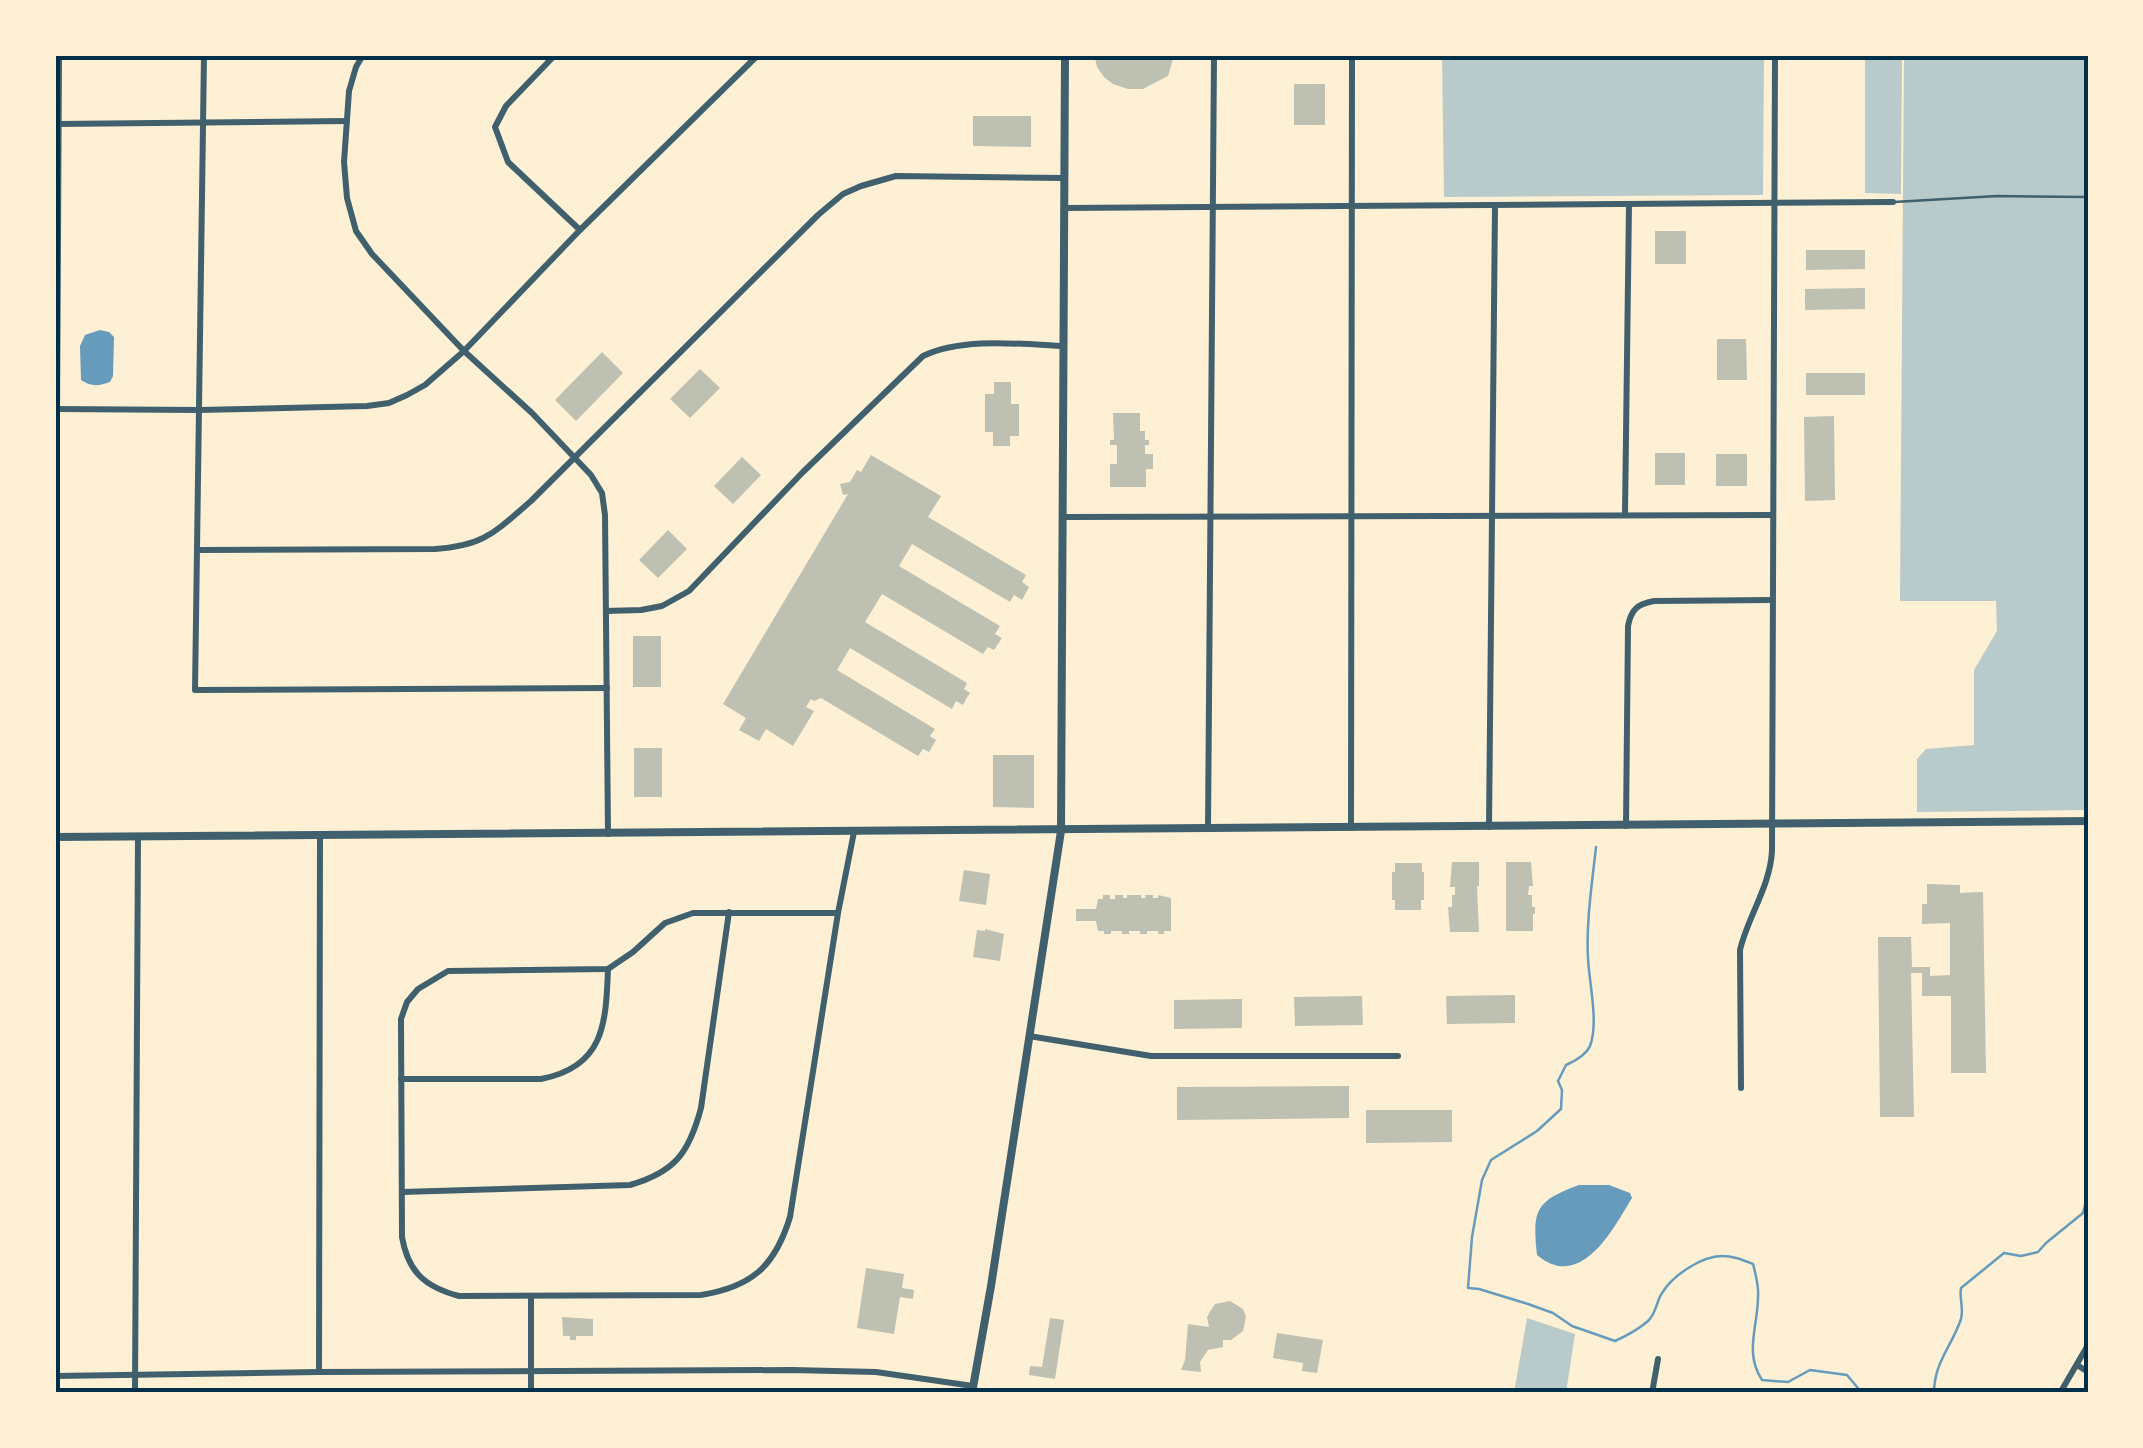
<svg xmlns="http://www.w3.org/2000/svg" width="2143" height="1448" viewBox="0 0 2143 1448" font-family="Cabin,sans-serif">
<style>
.green{fill:#b9caca}
.water{fill:#669bbc}
.lines{fill:none;stroke-linecap:round;stroke-linejoin:round}
.stream{stroke:#669bbc;stroke-width:2.5}
.building{fill:#bec0b2}
.service{stroke:#3f606c;stroke-width:2.5}
.minor{stroke:#3f606c;stroke-width:6}
.tertiary{stroke:#3f606c;stroke-width:8}
.neatline{fill:none;stroke:#003049;stroke-width:4}
</style>
<rect width="100%" height="100%" fill="#fdf0d5"/>
<g class="green">
<path d="M1442 55H1764L1763 195 1444 197Z"/>
<path d="M1865 55H1902L1901 194 1865 193Z"/>
<path d="M1904 55H2088V810L1917 812V759L1926 749 1974 745V670L1997 631 1996 601H1900Z"/>
<path d="M1527 1318 1575 1334 1566 1393H1514Z"/>
</g>
<g class="water">
<path d="M100 330 109 332 114 337 113 376 110 382C99 386 91 387 81 380L80 346 85 335Z"/>
<path d="M1579 1185H1609L1630 1193 1632 1198C1613 1229 1581 1292 1537 1255 1532 1209 1536 1201 1579 1185Z"/>
</g>
<g class="lines">
<g class="stream">
<path d="M1596 847C1592 884 1586 922 1588 958 1589 983 1599 1022 1590 1046 1586 1055 1575 1061 1566 1065L1558 1081 1562 1090 1561 1109 1537 1131 1491 1160 1482 1180 1472 1237 1468 1288 1479 1289 1528 1304 1553 1313 1572 1326 1615 1341C1626 1336 1639 1329 1648 1321 1657 1312 1656 1302 1662 1293 1673 1275 1702 1256 1722 1256 1734 1256 1743 1260 1753 1264 1756 1275 1759 1286 1758 1297 1758 1326 1744 1353 1762 1380L1788 1382 1810 1370 1847 1375 1862 1393"/>
<path d="M1934 1393C1934 1362 1952 1346 1961 1319 1964 1307 1959 1299 1961 1288L2004 1253 2021 1256 2038 1252 2046 1243 2083 1213 2088 1193"/>
</g>
</g>
<g class="building">
<path d="M1107 55H1174L1168 76 1143 89H1128L1113 84 1104 77 1097 67 1095 58Z"/>
<rect x="1294" y="84" width="31" height="41"/>
<path d="M973 116H1031V147L973 146Z"/>
<rect x="1655" y="231" width="31" height="33"/>
<path d="M1806 250H1865V269L1806 270Z"/>
<path d="M1865 288V309L1805 310V289Z"/>
<path d="M1717 339H1746L1747 380H1717Z"/>
<path d="M602 352 623 373 576 421 555 400Z"/>
<path d="M700 369 720 388 690 418 670 399Z"/>
<rect x="1806" y="373" width="59" height="22"/>
<path d="M994 382H1011V404H1019V436H1010V446H993V432H985V394H994Z"/>
<path d="M1113 413H1140V431H1145V440H1149V445H1145V454H1153V469H1146V487H1110V464H1117V445H1110V440H1114Z"/>
<path d="M1834 416 1835 500 1805 501 1804 417Z"/>
<rect x="1655" y="453" width="30" height="32"/>
<rect x="1716" y="454" width="31" height="32"/>
<path d="M871 455 941 496 928 517 1026 575 1022 582 1029 587 1022 600 1014 595 1010 602 912 544 899 566 1000 626 995 634 1002 638 994 650 988 647 983 654 882 594 865 622 967 683 964 689 970 693 966 699 963 705 956 701 952 709 850 648 837 670 935 729 930 736 936 740 929 752 923 749 918 756 821 698 814 701 811 699 806 707 814 711 793 746 766 729 759 741 739 730 746 718 723 704 848 494 843 495 840 484 850 482 857 470 861 472Z"/>
<path d="M742 457 761 475 733 504 714 486Z"/>
<path d="M668 530 687 549 658 578 639 560Z"/>
<rect x="633" y="636" width="28" height="51"/>
<rect x="634" y="748" width="28" height="49"/>
<path d="M993 755H1034V808L993 807Z"/>
<path d="M1452 862H1479V886H1477L1479 932H1450L1448 907H1452V895H1455V887H1450Z"/>
<path d="M1506 862H1531L1533 886H1529L1528 895H1532V907H1535V914H1533V931H1506Z"/>
<path d="M1395 863H1422V872H1424V900H1421V910H1395V900H1392V872H1395Z"/>
<path d="M964 870 990 874 986 905 959 901Z"/>
<path d="M1927 884 1960 885V893L1983 892 1986 1073H1951V996H1922V973H1911L1914 1117H1880L1878 937H1911L1912 967H1930V976L1950 975V923L1922 924V904H1927Z"/>
<path d="M1103 895H1110V899H1115V895H1123V898H1127V895H1141V898H1146L1145 895H1153V898H1158V895L1171 898V931H1164V934H1158V931H1147V934H1140V931H1129V934H1122V931H1111V934H1104V931H1098L1096 921H1076V909H1096L1098 899H1103Z"/>
<path d="M985 929 1004 934 1000 961 973 957 977 930 985 931Z"/>
<path d="M1515 995V1023L1447 1024 1446 996Z"/>
<path d="M1362 996 1363 1025 1295 1026 1294 997Z"/>
<path d="M1242 999V1028L1174 1029V1000Z"/>
<path d="M1349 1086V1118L1177 1120V1087Z"/>
<path d="M1366 1110H1452V1142L1366 1143Z"/>
<path d="M866 1268 904 1274 902 1288 914 1290 913 1299 900 1297 894 1334 857 1328Z"/>
<path d="M1230 1301 1243 1309 1246 1317 1243 1331 1231 1340H1223V1347L1208 1350 1200 1362 1201 1372 1181 1370 1185 1360 1188 1324 1209 1327 1207 1317 1211 1310 1215 1304Z"/>
<path d="M562 1317 593 1319V1336H576V1340H570V1336H563Z"/>
<path d="M1050 1318 1064 1320 1055 1379 1029 1375 1030 1366 1042 1367Z"/>
<path d="M1277 1333 1323 1340 1317 1373 1302 1371 1303 1363 1273 1358Z"/>
</g>
<g class="lines">
<path class="service" d="M1894 202 1997 196 2088 197"/>
<g class="minor">
<path d="M204 55 195 690 607 688"/>
<path d="M363 55 356 67 349 91 344 162 347 198 356 231 372 254 464 351 532 413 591 475 602 493 605 515 608 834"/>
<path d="M555 55 506 106 495 127 508 162 580 230"/>
<path d="M56 124 347 121"/>
<path d="M1064 208 1893 202"/>
<path d="M55 409 199 410 367 406 389 403 407 395 425 385 464 351 580 230 758 55"/>
<path d="M1625 514 1629 204"/>
<path d="M1062 517 1773 515"/>
<path d="M199 550 435 549C484 546 495 532 531 501L818 215 843 194 861 186 896 176 1064 178"/>
<path d="M606 611 641 610 662 606 689 591 803 472 923 356C962 337 1021 344 1063 346"/>
<path d="M55 778 59 55"/>
<path d="M1626 826 1628 626C1631 610 1637 604 1654 601L1772 600"/>
<path d="M1489 827 1495 205"/>
<path d="M1351 828 1352 55"/>
<path d="M1208 829 1214 55"/>
<path d="M838 913H693L665 923 633 952 608 969 448 971 418 989 407 1002 401 1019 402 1237C408 1272 425 1287 459 1296L701 1295C752 1287 775 1266 790 1217L838 913 854 832"/>
<path d="M1029 1036 1151 1056H1398"/>
<path d="M401 1079H541C604 1067 606 1024 608 969"/>
<path d="M1741 1088 1740 950C1748 916 1770 887 1772 851L1775 55"/>
<path d="M402 1192 630 1185C675 1172 689 1153 701 1108L729 912"/>
<path d="M2077 1365 2088 1372"/>
<path d="M319 1372 320 836"/>
<path d="M55 1376 319 1372 792 1370 876 1372 973 1386"/>
<path d="M135 1393 138 837"/>
<path d="M531 1393V1296"/>
<path d="M1652 1393 1658 1359"/>
<path d="M2060 1393 2088 1345"/>
</g>
<g class="tertiary">
<path d="M55 837 2088 821"/>
<path d="M972 1393 991 1286 1061 831 1065 55"/>
</g>
</g>
<rect width="2143" height="1448" fill="none" stroke="#fdf0d5" stroke-width="115"/>
<rect x="58" y="58" width="2028" height="1332" class="neatline"/>
</svg>
